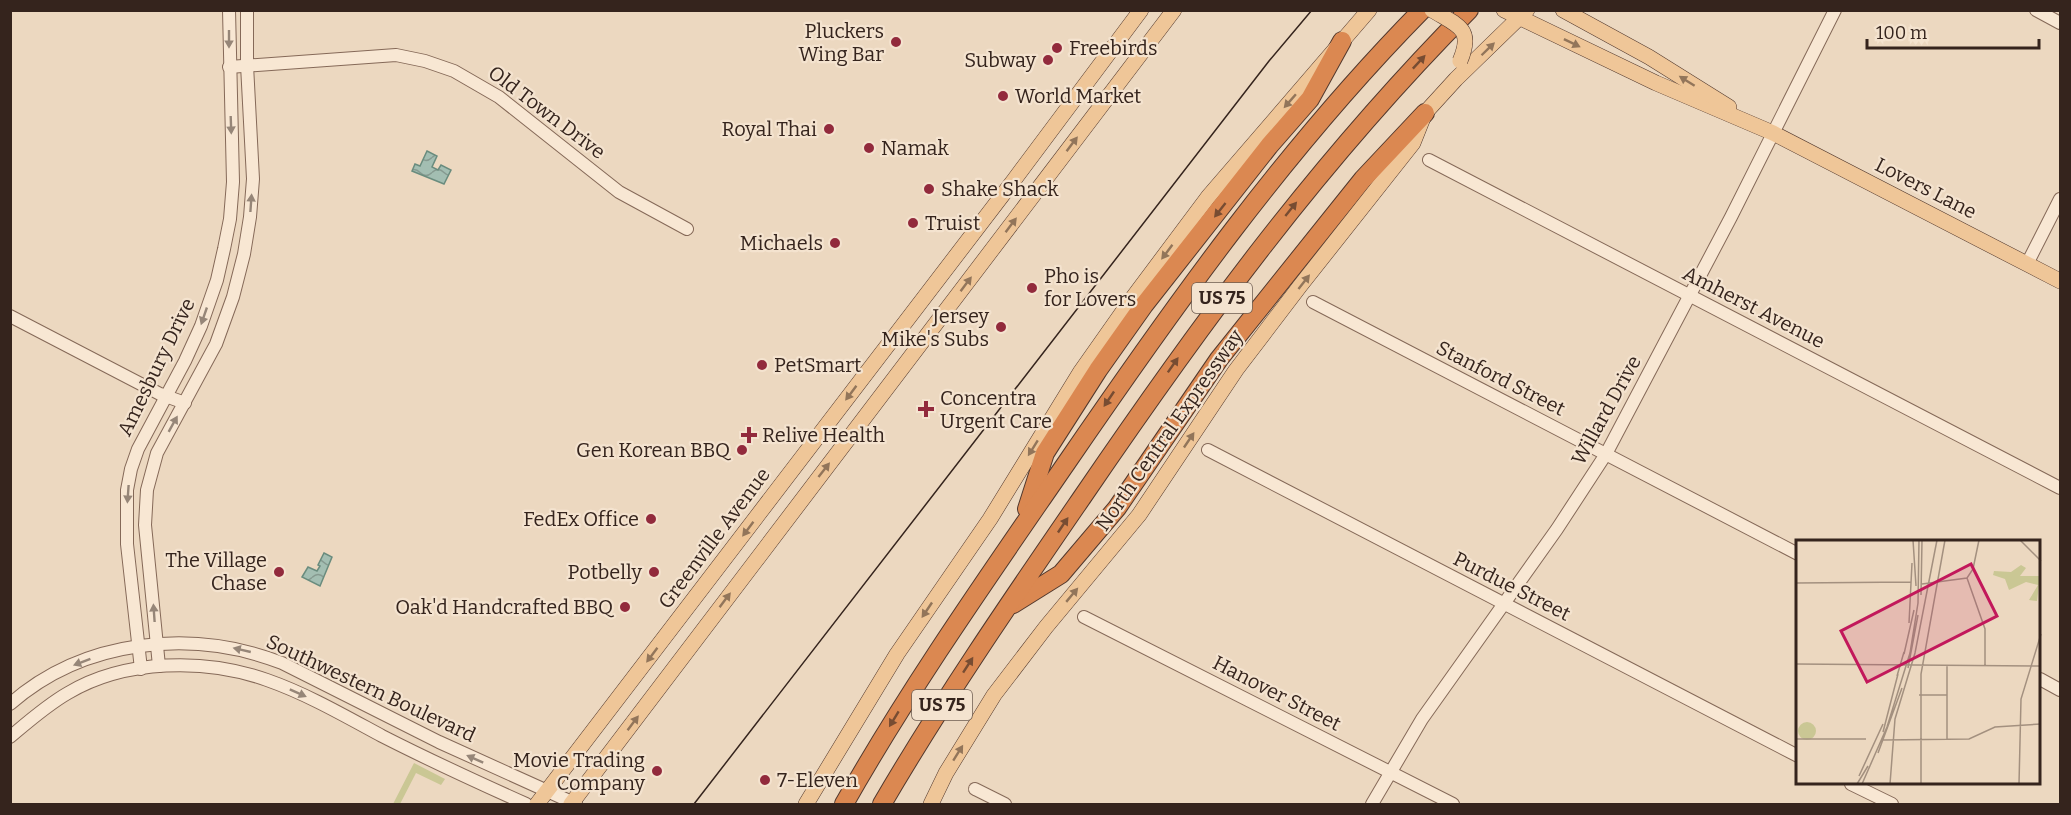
<svg xmlns="http://www.w3.org/2000/svg" width="2071" height="815" viewBox="0 0 2071 815" font-family="Bitter,serif">
<style>
.green{fill:#cac794}
.water{fill:url(#water-waves);stroke:#6a8c7e;stroke-width:1.5}
.lines{fill:none;stroke-linecap:round;stroke-linejoin:round}
.minor-casing{stroke:#856958;stroke-width:14}
.major-casing{stroke:#52382d;stroke-width:16}
.highway-casing{stroke:#52382d;stroke-width:20}
.minor{stroke:#f8e7d3;stroke-width:12}
.major{stroke:#efc698;stroke-width:15}
.highway{stroke:#db8851;stroke-width:18}
.tram{stroke:#35241d;stroke-width:1.5}
.major-bridge-casing{stroke:#52382d;stroke-width:16;stroke-linecap:butt}
.major-bridge{stroke:#efc698;stroke-width:15}
.oneway{fill:#968678}
.oneway2{fill:#92755a}
.oneway3{fill:#774c32}
.poi-dot{fill:#922a3c;stroke:#f4e3cf;stroke-width:2}
.labels{text-anchor:middle;dominant-baseline:central;stroke-width:4.5;stroke-linejoin:round;paint-order:stroke}
.shield{fill:#f4e3cf;stroke:#6e5d52;stroke-width:1.5}
.shield-label{font-size:18px;font-weight:bold;fill:#35241d}
.poi-label{font-size:20px;fill:#35241d;stroke:#f4e3cf;text-anchor:end}
.street-label{font-size:20px;fill:#35241d;stroke:#f4e3cf}
.inset-road{fill:none;stroke:#a3907f;stroke-width:1.5}
.view{fill:#c2185b;fill-opacity:0.15;stroke:#c2185b;stroke-width:3}
.inset-edge{fill:none;stroke:#35241d;stroke-width:3}
</style>
<defs>
<pattern id="water-waves" width="16" height="10" patternUnits="userSpaceOnUse" patternTransform="scale(1.5)"><rect width="16" height="10" fill="#a3beb2"/><path d="M0 5q4-4 8 0t8 0" fill="none" stroke="#869a90"/></pattern>
</defs>
<rect width="100%" height="100%" fill="#ecd8c0"/>
<path class="green" d="M414 763 445 779 441 785 416 773 400 804H393Z"/>
<g class="water">
<path d="M427 151 437 156 432 167 438 170 441 165 451 170 444 184 412 171 415 164 420 166Z"/>
<path d="M324 553 332 557 320 586 302 577 308 567 317 571 320 566 318 565Z"/>
</g>
<g class="lines">
<defs>
<g id="minor">
<path d="M2036 10 2060 23"/>
<path d="M229 67 396 55 425 61 454 71 499 97 619 192 687 229"/>
<path d="M1429 160 2060 488"/>
<path d="M2027 264 2060 199"/>
<path d="M1313 302 1798 554"/>
<path d="M10 316 160 394 185 403"/>
<path d="M1208 450 1798 756"/>
<path d="M1084 617 1453 804"/>
<path d="M159 666 145 525 147 490 157 453 216 344 233 297 244 254 250 217 253 179 247 65V10"/>
<path d="M141 669 127 544V490L131 469 138 449 185 361 201 326 217 280 224 249 230 219 233 182 229 10"/>
<path d="M2040 679 2060 690"/>
<path d="M10 704C84 639 192 628 282 663L439 742 576 804"/>
<path d="M10 737C29 721 47 705 68 693 125 659 206 658 267 680 307 694 345 716 382 736 429 760 477 782 526 804"/>
<path d="M1851 784 1892 804"/>
<path d="M975 789 1005 804"/>
<path d="M1372 804 1422 719 1557 529 1606 454 1731 217 1835 10"/>
</g>
<g id="major">
<path d="M1504 10 1656 83 1773 133 2060 281"/>
<path d="M1563 10 1649 57 1729 107"/>
<path d="M537 804 1014 180 1141 10"/>
<path d="M571 804 1174 10"/>
<path d="M806 804 897 654 990 519 1081 371 1131 300 1208 197 1369 10"/>
<path d="M931 804 946 773 994 695 1046 627 1139 515 1236 370 1300 286 1413 143 1425 113 1456 79 1527 10"/>
</g>
<g id="highway">
<path d="M1027 509 1045 453 1098 370 1144 305 1269 146 1310 99 1342 41"/>
<path d="M1013 604 1061 574 1117 508 1219 359 1363 179 1425 113"/>
<path d="M844 804C911 686 988 577 1065 465 1174 306 1286 148 1422 10"/>
<path d="M882 804C944 698 1013 598 1083 496 1201 323 1320 160 1469 10"/>
</g>
</defs>
<use href="#minor" class="minor-casing"/>
<use href="#major" class="major-casing"/>
<use href="#highway" class="highway-casing"/>
<use href="#minor" class="minor"/>
<use href="#major" class="major"/>
<use href="#highway" class="highway"/>
<path class="tram" d="M694 804 1269 61 1312 10"/>
<defs>
<path id="major-bridge" d="M1432 10C1458 26 1474 28 1460 61"/>
</defs>
<use href="#major-bridge" class="major-bridge-casing"/>
<use href="#major-bridge" class="major-bridge"/>
</g>
<defs><path id="oneway-solid" d="M-6-.8H1V-3.2L6.5 0L1 3.2V.8H-6Z" transform="scale(1.5)"/></defs>
<g class="oneway">
<use href="#oneway-solid" transform="translate(229 39) rotate(90)"/>
<use href="#oneway-solid" transform="translate(231 125) rotate(88)"/>
<use href="#oneway-solid" transform="translate(251 203) rotate(-86)"/>
<use href="#oneway-solid" transform="translate(204 316) rotate(109)"/>
<use href="#oneway-solid" transform="translate(173 424) rotate(-61)"/>
<use href="#oneway-solid" transform="translate(128 494) rotate(94)"/>
<use href="#oneway-solid" transform="translate(154 613) rotate(-94)"/>
<use href="#oneway-solid" transform="translate(242 650) rotate(-167)"/>
<use href="#oneway-solid" transform="translate(82 662) rotate(159)"/>
<use href="#oneway-solid" transform="translate(298 693) rotate(24)"/>
<use href="#oneway-solid" transform="translate(475 759) rotate(-156)"/>
</g>
<g class="oneway2">
<use href="#oneway-solid" transform="translate(1572 43) rotate(26)"/>
<use href="#oneway-solid" transform="translate(1488 49) rotate(-44)"/>
<use href="#oneway-solid" transform="translate(1687 81) rotate(-148)"/>
<use href="#oneway-solid" transform="translate(1290 101) rotate(131)"/>
<use href="#oneway-solid" transform="translate(1072 144) rotate(-53)"/>
<use href="#oneway-solid" transform="translate(1011 225) rotate(-53)"/>
<use href="#oneway-solid" transform="translate(1167 252) rotate(127)"/>
<use href="#oneway-solid" transform="translate(1304 282) rotate(-52)"/>
<use href="#oneway-solid" transform="translate(966 284) rotate(-53)"/>
<use href="#oneway-solid" transform="translate(851 393) rotate(127)"/>
<use href="#oneway-solid" transform="translate(1189 440) rotate(-56)"/>
<use href="#oneway-solid" transform="translate(1033 448) rotate(122)"/>
<use href="#oneway-solid" transform="translate(824 470) rotate(-52)"/>
<use href="#oneway-solid" transform="translate(748 529) rotate(127)"/>
<use href="#oneway-solid" transform="translate(1072 595) rotate(-50)"/>
<use href="#oneway-solid" transform="translate(725 600) rotate(-53)"/>
<use href="#oneway-solid" transform="translate(927 610) rotate(124)"/>
<use href="#oneway-solid" transform="translate(652 655) rotate(127)"/>
<use href="#oneway-solid" transform="translate(633 723) rotate(-53)"/>
<use href="#oneway-solid" transform="translate(958 753) rotate(-58)"/>
</g>
<g class="oneway3">
<use href="#oneway-solid" transform="translate(1419 62) rotate(-47)"/>
<use href="#oneway-solid" transform="translate(1291 209) rotate(-51)"/>
<use href="#oneway-solid" transform="translate(1220 210) rotate(128)"/>
<use href="#oneway-solid" transform="translate(1173 365) rotate(-55)"/>
<use href="#oneway-solid" transform="translate(1109 399) rotate(124)"/>
<use href="#oneway-solid" transform="translate(1063 525) rotate(-56)"/>
<use href="#oneway-solid" transform="translate(968 665) rotate(-57)"/>
<use href="#oneway-solid" transform="translate(894 719) rotate(121)"/>
</g>
<g class="poi-dot">
<circle cx="896" cy="42" r="6"/>
<circle cx="1057" cy="48" r="6"/>
<circle cx="1048" cy="60" r="6"/>
<circle cx="1003" cy="96" r="6"/>
<circle cx="829" cy="129" r="6"/>
<circle cx="869" cy="148" r="6"/>
<circle cx="929" cy="189" r="6"/>
<circle cx="913" cy="223" r="6"/>
<circle cx="835" cy="243" r="6"/>
<circle cx="1032" cy="288" r="6"/>
<circle cx="1001" cy="327" r="6"/>
<circle cx="762" cy="365" r="6"/>
<path d="M923 400h6v6h6v6h-6v6h-6v-6h-6v-6h6z"/>
<path d="M746 426h6v6h6v6h-6v6h-6v-6h-6v-6h6z"/>
<circle cx="742" cy="450" r="6"/>
<circle cx="651" cy="519" r="6"/>
<circle cx="279" cy="572" r="6"/>
<circle cx="654" cy="572" r="6"/>
<circle cx="625" cy="607" r="6"/>
<circle cx="657" cy="771" r="6"/>
<circle cx="765" cy="780" r="6"/>
</g>
<g class="labels">
<g class="shield">
<rect x="1192" y="283" width="60" height="30" rx="4.5"/>
<rect x="912" y="690" width="60" height="30" rx="4.5"/>
</g>
<g class="shield-label">
<text x="1222" y="298">US 75</text>
<text x="942" y="705">US 75</text>
</g>
<g class="poi-label">
<text x="884" y="31">Pluckers<tspan x="884" dy="23">Wing Bar</tspan></text>
<text x="1069" y="48" text-anchor="start">Freebirds</text>
<text x="1036" y="60">Subway</text>
<text x="1015" y="96" text-anchor="start">World Market</text>
<text x="817" y="129">Royal Thai</text>
<text x="881" y="148" text-anchor="start">Namak</text>
<text x="941" y="189" text-anchor="start">Shake Shack</text>
<text x="925" y="223" text-anchor="start">Truist</text>
<text x="823" y="243">Michaels</text>
<text x="1044" y="276" text-anchor="start">Pho is<tspan x="1044" dy="23">for Lovers</tspan></text>
<text x="989" y="316">Jersey<tspan x="989" dy="23">Mike's Subs</tspan></text>
<text x="774" y="365" text-anchor="start">PetSmart</text>
<text x="940" y="398" text-anchor="start">Concentra<tspan x="940" dy="23">Urgent Care</tspan></text>
<text x="762" y="435" text-anchor="start">Relive Health</text>
<text x="730" y="450">Gen Korean BBQ</text>
<text x="639" y="519">FedEx Office</text>
<text x="267" y="560">The Village<tspan x="267" dy="23">Chase</tspan></text>
<text x="642" y="572">Potbelly</text>
<text x="613" y="607">Oak'd Handcrafted BBQ</text>
<text x="645" y="760">Movie Trading<tspan x="645" dy="23">Company</tspan></text>
<text x="777" y="780" text-anchor="start">7-Eleven</text>
</g>
<g class="street-label">
<text transform="translate(547 112) rotate(37)">Old Town Drive</text>
<text transform="translate(1926 188) rotate(27)">Lovers Lane</text>
<text transform="translate(1754 307) rotate(27)">Amherst Avenue</text>
<text transform="translate(156 367) rotate(-64)">Amesbury Drive</text>
<text transform="translate(1501 378) rotate(27)">Stanford Street</text>
<text transform="translate(1606 410) rotate(-61)">Willard Drive</text>
<text transform="translate(1169 430) rotate(-55)">North Central Expressway</text>
<text transform="translate(714 538) rotate(-53)">Greenville Avenue</text>
<text transform="translate(1512 586) rotate(27)">Purdue Street</text>
<text transform="translate(371 688) rotate(25)">Southwestern Boulevard</text>
<text transform="translate(1277 693) rotate(27)">Hanover Street</text>
</g>
</g>
<g transform="translate(1796 540)">
<rect width="244" height="244" fill="#ecd8c0"/>
<path d="M225 25 230 28 224 36H244L241 61 233 60 242 45 230 42 213 50 209 39 197 35 198 31 215 32ZM2 191a9 9 0 1 1 18 0a9 9 0 1 1-18 0Z" fill="#cac794"/>
<path class="inset-road" d="M117 0 120 46M224 0 245 21M171 38 189 89V125M0 43 115 42M126 44 171 38 177 29 183 0M125 55 126 0M113 83 116 23M108 114 118 70M0 124 245 126M112 128 122 75M101 136 108 112M123 155H151M87 192 102 134M0 199H70M151 199V126M87 200 173 199 199 187 245 184M82 213 106 148M63 236 87 184M61 244 72 226M66 244 91 187 114 113 122 63 123 0M94 244 99 179 119 113 141 0M125 244V134L149 0M223 244 225 159 245 94"/>
<path class="view" d="M175 24 201 76 71 142 45 91Z"/>
<rect width="244" height="244" class="inset-edge"/>
</g>
<rect width="2071" height="815" fill="none" stroke="#35241d" stroke-width="24"/>
<path d="M1867 39v9h172v-9" fill="none" stroke="#35241d" stroke-width="3"/>
<text x="1876" y="39" font-size="18" fill="#35241d" stroke="#f4e3cf" stroke-width="4.5" paint-order="stroke">100 m</text>
</svg>
